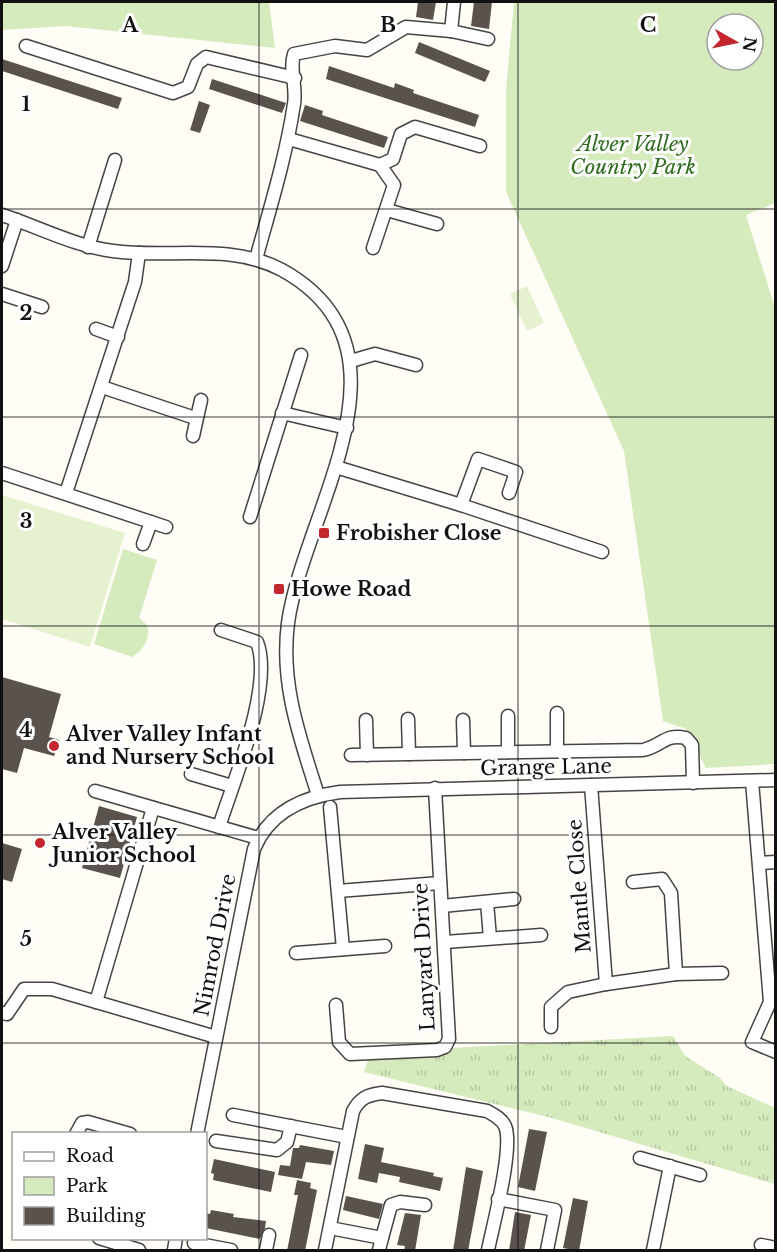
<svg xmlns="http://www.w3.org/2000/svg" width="777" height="1252" viewBox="0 0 777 1252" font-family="'Libre Baskerville',serif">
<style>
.grass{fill:url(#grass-tufts)}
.park{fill:#d5ebbd;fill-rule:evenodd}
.pitch{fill:#e6f2cf}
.building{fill:#5a524d}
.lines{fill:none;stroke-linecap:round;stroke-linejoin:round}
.street-casing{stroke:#444;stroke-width:15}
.street{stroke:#fff;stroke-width:12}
.grid{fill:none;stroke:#111;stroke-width:1.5;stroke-opacity:0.55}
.poi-dot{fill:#c4262e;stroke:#fff;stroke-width:2}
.labels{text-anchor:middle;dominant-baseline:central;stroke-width:6;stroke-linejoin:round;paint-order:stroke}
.park-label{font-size:20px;font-style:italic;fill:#2f6b1f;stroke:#fff}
.poi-label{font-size:20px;font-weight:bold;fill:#111;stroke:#fff;text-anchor:start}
.street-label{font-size:20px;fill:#111;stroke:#fff}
.grid-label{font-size:20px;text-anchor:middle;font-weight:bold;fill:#111;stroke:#fff;stroke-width:6;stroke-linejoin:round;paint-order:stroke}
</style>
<defs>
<pattern id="grass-tufts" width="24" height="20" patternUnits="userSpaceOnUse" patternTransform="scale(1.5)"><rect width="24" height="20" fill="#d5ebbd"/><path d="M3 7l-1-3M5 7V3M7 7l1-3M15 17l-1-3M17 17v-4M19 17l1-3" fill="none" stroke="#b6c8a1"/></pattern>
</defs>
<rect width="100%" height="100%" fill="#fffdf5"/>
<path class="grass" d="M673 1036 685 1056 719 1077 727 1086 775 1108V1184L552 1118 364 1072 368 1060 452 1048Z"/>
<g class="park">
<path d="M2 2H269L275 48 66 26 2 30Z"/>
<path d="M514 2H775V203L746 215 775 308V764L706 768 686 729 663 721 624 451 506 192V90ZM717 24H753V60H717Z"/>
<path d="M123 549 157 560 139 618 148 626C149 641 145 648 132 657L94 644Z"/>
</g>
<g class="pitch">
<path d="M527 286 544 323 527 331 510 294Z"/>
<path d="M2 495 125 533 90 647 2 619Z"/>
</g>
<g class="building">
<path d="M418 2H436L433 20 416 17Z"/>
<path d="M474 2H492L489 29 471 26Z"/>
<path d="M419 42 490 71 485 82 415 53Z"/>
<path d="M2 59 122 98 118 109 2 71Z"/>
<path d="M329 66 394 88 395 83 414 90 413 93 479 115 475 127 326 79Z"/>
<path d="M212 79 286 103 282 113 209 89Z"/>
<path d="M199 101 210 105 200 133 190 130Z"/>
<path d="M305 105 323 111 322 115 388 137 384 148 300 121Z"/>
<path d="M2 677 61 694 49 737 59 740 54 756 24 748 17 773 2 769Z"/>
<path d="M99 806 137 817 120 878 82 868Z"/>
<path d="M2 843 22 849 12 882 2 879Z"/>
<path d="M529 1129 547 1132 535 1191 518 1187Z"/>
<path d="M365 1144 384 1148 381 1162 434 1173 433 1176 443 1178 440 1191 399 1182 400 1177 379 1173 377 1183 358 1179Z"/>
<path d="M300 1145 334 1151 331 1165 306 1162 302 1179 278 1175 280 1165 290 1166 293 1148H299Z"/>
<path d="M214 1159 275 1172 271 1192 213 1180 214 1174 211 1173Z"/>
<path d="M466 1167 483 1171 468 1251H453Z"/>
<path d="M297 1180 311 1183 310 1188 317 1190 305 1251H287L298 1195H294Z"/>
<path d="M346 1196 383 1204 379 1219 343 1210Z"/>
<path d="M573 1198 588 1201 579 1251 563 1248Z"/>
<path d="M211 1210 234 1214 233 1217 266 1221 265 1228 260 1239 206 1228V1213L210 1214Z"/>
<path d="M515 1212 531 1215 524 1251H509Z"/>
<path d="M405 1213 421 1215 415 1251H404L405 1246 397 1245Z"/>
</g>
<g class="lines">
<defs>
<g id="street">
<path d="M451 31 454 2"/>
<path d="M26 46 173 93 188 87 197 64 206 57 295 78"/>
<path d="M289 139 380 165 393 159 401 134 415 127 480 146"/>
<path d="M387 210 437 224"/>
<path d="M2 215C39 227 74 246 113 251 169 259 230 242 282 270 425 349 303 512 288 623 280 684 300 738 318 795"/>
<path d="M88 247 115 160"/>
<path d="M373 248 394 185 380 165"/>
<path d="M256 259C270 208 286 157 294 104 297 87 289 70 294 54L335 46 367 50 406 27 451 31 488 39"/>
<path d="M2 266 17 220"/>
<path d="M2 294 42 307"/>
<path d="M96 329 118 337"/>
<path d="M351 361 375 354 416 365"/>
<path d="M102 387 195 418"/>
<path d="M282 413 347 428"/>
<path d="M193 436 201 400"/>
<path d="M336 467 461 505 478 459 516 472 509 493"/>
<path d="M2 473 166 527"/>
<path d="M66 493 135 282 139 253"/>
<path d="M461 505 602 552"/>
<path d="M250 517 301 355"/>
<path d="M143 544 151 522"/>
<path d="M557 713V751"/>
<path d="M508 716V752"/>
<path d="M408 719 409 754"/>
<path d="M366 720 367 755"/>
<path d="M463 720 464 753"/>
<path d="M351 755 643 750C662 746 665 733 686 738L692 745 693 783"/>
<path d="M191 774 232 786"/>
<path d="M752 781 770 1002 752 1042 776 1052"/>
<path d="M591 785 606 984 676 974 722 973"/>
<path d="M95 791 258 838"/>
<path d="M330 807 343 949"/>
<path d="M219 827C233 782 274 686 257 642L221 630"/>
<path d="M760 863 776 862"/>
<path d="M633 882 662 879 671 893 676 974"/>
<path d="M338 891 440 883"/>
<path d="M487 902 490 938"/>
<path d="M442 906 514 899"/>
<path d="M445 942 541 935"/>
<path d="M296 953 385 946"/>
<path d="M96 1002 153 808"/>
<path d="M336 1005 339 1042 350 1054 437 1050 445 1047 449 1039 435 788"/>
<path d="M2 1013 7 1014 24 989H52L216 1037"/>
<path d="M551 1027V1007L568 992 606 984"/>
<path d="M233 1115 347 1137"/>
<path d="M76 1134 82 1123 88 1122 130 1134"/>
<path d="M197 1134 254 849C269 812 303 797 340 792L776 780"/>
<path d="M216 1141 277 1150 287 1142 291 1126"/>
<path d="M640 1158 700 1175"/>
<path d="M498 1199 555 1210 547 1250"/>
<path d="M330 1228 382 1238 391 1205 400 1202 425 1205"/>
<path d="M99 1238 139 1250"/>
<path d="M194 1243 231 1250"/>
<path d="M761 1245 776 1248"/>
<path d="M174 1250 176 1238"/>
<path d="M266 1250 269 1235"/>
<path d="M325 1250 353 1111C360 1098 367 1095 382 1093L487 1111C494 1115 501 1118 505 1126 514 1147 493 1225 488 1250"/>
<path d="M379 1250 382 1238"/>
<path d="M653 1250 670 1166"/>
</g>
</defs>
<use href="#street" class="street-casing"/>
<use href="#street" class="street"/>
</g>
<path class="grid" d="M259 2V1250M518 2V1250M2 209H776M2 417H776M2 626H776M2 835H776M2 1043H776"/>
<g class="poi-dot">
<rect x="318" y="527" width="12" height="12" rx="3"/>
<rect x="273" y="583" width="12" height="12" rx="3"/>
<circle cx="54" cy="746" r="6"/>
<circle cx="40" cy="843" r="6"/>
</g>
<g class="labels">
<g class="park-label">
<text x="633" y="144">Alver Valley<tspan x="633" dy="23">Country Park</tspan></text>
</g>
<g class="poi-label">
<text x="336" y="533">Frobisher Close</text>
<text x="291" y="589">Howe Road</text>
<text x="66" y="734">Alver Valley Infant<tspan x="66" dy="23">and Nursery School</tspan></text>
<text x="52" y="832">Alver Valley<tspan x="52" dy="23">Junior School</tspan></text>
</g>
<g class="street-label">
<text transform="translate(546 767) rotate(-1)">Grange Lane</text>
<text transform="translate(579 886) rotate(-94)">Mantle Close</text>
<text transform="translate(215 945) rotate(-79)">Nimrod Drive</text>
<text transform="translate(424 957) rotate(-93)">Lanyard Drive</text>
</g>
</g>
<g class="grid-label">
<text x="130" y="32">A</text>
<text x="388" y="32">B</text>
<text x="648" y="32">C</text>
<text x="26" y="111">1</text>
<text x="26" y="320">2</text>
<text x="26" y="528">3</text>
<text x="26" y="737">4</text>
<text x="26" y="946">5</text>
</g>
<rect width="777" height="1252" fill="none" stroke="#111111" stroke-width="6"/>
<rect x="12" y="1132" width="195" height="108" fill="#ffffff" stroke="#a0a0a0" stroke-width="1.5"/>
<rect x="24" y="1152" width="30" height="9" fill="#ffffff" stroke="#a0a0a0" stroke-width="1.5"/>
<text x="66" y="1162" font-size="18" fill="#111111">Road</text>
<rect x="24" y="1177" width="30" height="18" fill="#d5ebbd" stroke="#a0a0a0" stroke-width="1.5"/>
<text x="66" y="1192" font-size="18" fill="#111111">Park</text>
<rect x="24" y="1207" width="30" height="18" fill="#5a524d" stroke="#a0a0a0" stroke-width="1.5"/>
<text x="66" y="1222" font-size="18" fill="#111111">Building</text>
<g transform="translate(735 42) rotate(99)"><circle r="28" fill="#ffffff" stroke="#a0a0a0" stroke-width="1.5"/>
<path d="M0-4.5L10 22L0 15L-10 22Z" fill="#c4262e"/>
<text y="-9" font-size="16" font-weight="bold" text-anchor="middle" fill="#111111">N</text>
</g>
</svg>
